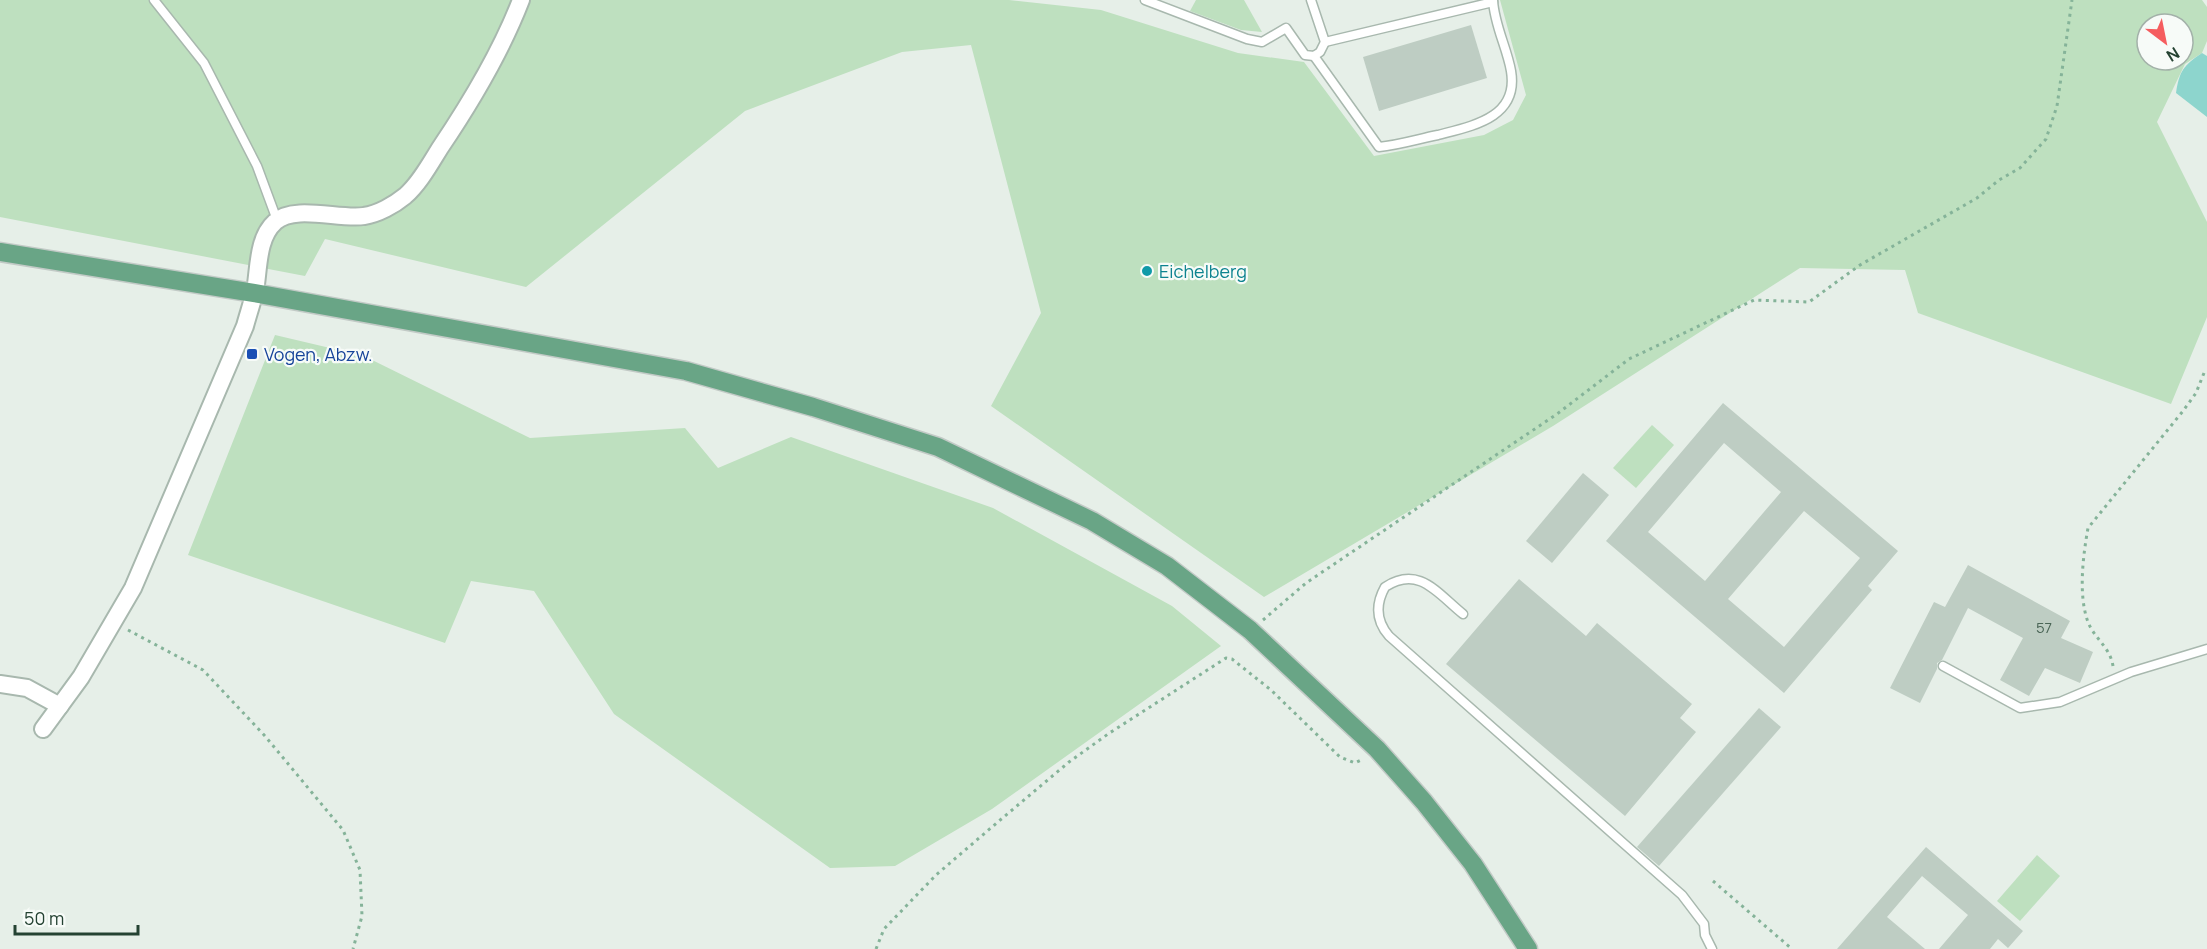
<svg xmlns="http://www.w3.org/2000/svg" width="2207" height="949" viewBox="0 0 2207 949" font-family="Manrope,sans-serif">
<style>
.green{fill:#bee0bf;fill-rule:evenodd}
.water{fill:#8dd5cd}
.building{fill:#becdc3;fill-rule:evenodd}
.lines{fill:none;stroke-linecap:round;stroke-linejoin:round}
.lane-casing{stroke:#a8b8ae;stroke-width:11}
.street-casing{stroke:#a8b8ae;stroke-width:20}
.primary-casing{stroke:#c2cac6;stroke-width:21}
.path{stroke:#85b399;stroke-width:3;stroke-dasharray:3 4.5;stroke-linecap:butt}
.lane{stroke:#fff;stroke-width:8}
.street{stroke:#fff;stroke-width:16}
.primary{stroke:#69a586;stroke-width:18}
.culture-dot{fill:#0f9aa8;stroke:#f7fbf8;stroke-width:2}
.transit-dot{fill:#1a4fb4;stroke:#f7fbf8;stroke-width:2}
.labels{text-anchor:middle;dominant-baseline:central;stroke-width:4.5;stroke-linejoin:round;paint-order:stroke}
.number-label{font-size:15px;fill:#4a6556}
.culture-label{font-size:18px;fill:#0d838f;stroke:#f7fbf8;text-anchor:start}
.transit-label{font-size:18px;fill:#164399;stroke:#f7fbf8;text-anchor:start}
</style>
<rect width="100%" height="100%" fill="#e6efe8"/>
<g class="green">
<path d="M0 0H1009L1101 10 1238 53 1304 62 1374 156 1484 135 1513 120 1526 95 1500 0H2202L2207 7V41L2202 53 2185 64 2157 122 2207 222V317L2171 404 1918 313 1905 270 1800 268 1553 426 1264 597 991 406 1041 313 971 45 902 52 745 111 526 287 325 239 305 276 0 217ZM2147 24H2183V60H2147Z"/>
<path d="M1196 0H1244L1262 32 1241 30 1190 11Z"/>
<path d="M275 335 364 356 530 438 685 428 718 468 791 437 993 508 1172 606 1221 646 992 809 895 866 830 868 614 714 534 591 471 581 445 643 188 555Z"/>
<path d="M1652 425 1674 445 1636 488 1613 468Z"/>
<path d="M2037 855 2060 876 2020 921 1997 901Z"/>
</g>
<path class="water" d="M2202 53 2207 56V117L2176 93C2179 71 2184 65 2202 53Z"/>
<g class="building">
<path d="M1471 25 1487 78 1379 111 1363 57Z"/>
<path d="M1723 403 1898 551 1868 586 1872 590 1784 693 1606 541ZM1724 443 1781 492 1705 581 1648 532ZM1804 511 1860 558 1784 647 1728 599Z"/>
<path d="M1583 473 1609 495 1552 563 1526 541Z"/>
<path d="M1968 565 2070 621 2061 638 2093 652 2080 683 2045 668 2029 696 2000 680 2023 638 1968 608 1942 660 1937 663V669L1920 703 1890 688 1934 602 1945 607Z"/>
<path d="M1519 579 1586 636 1597 623 1692 704 1680 718 1696 732 1625 816 1446 664Z"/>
<path d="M1759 708 1781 727 1659 866 1637 847Z"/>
<path d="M1926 847 2023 931 2008 948 1998 939 1990 949H1939L1968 915 1922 876 1887 917 1925 949H1837Z"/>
</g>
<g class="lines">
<defs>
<g id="lane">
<path d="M154 0 204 63 257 166 277 220"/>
<path d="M1145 0 1247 39 1262 42 1286 28 1305 55 1314 56 1320 52 1325 42 1311 0"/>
<path d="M1325 42 1493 2"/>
<path d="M1314 56 1379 147C1399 145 1418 139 1438 135 1472 126 1519 118 1511 71 1507 48 1494 24 1493 0"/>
<path d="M1463 614C1437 593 1419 565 1385 587 1375 605 1376 621 1389 636L1682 895 1704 924 1705 935 1712 949"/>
<path d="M1943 666 2020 708 2060 702 2131 672 2207 649"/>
</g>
<g id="street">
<path d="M0 684 27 688 60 706"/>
<path d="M43 729 81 677 133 588 245 326C248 315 252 303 255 291 259 269 257 238 275 222 294 204 340 220 364 216 378 214 394 205 405 196 419 184 430 164 440 148 471 102 501 52 521 0"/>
</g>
<path id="primary" d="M0 252 254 293 686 371 813 407 938 447 1092 521 1167 566 1250 630 1377 749 1424 802 1473 864 1528 949"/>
</defs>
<use href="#lane" class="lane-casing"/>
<use href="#street" class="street-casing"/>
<use href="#primary" class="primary-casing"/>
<g class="path">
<path d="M1263 620 1306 583 1557 414 1629 359 1754 300 1809 302 1860 265 1977 198 1999 180 2020 168 2046 139 2057 106 2072 0"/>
<path d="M128 630 203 670 265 736 343 830 360 870 362 916 353 949"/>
<path d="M2113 666C2110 647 2094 638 2088 622 2078 595 2083 556 2088 528L2183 411 2196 393 2204 373"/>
<path d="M1713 881 1792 949"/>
<path d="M876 949 884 929 936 875 999 821 1069 762 1108 734 1226 658 1232 659 1271 690 1340 757 1355 763 1363 759"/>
</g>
<use href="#lane" class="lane"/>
<use href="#street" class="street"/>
<use href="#primary" class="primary"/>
</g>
<circle class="culture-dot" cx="1147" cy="271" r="6"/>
<rect class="transit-dot" x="246" y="348" width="12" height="12" rx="3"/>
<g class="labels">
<g class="number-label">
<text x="2044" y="627">57</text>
</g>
<g class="culture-label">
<text x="1159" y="271">Eichelberg</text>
</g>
<g class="transit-label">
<text x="264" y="354">Vogen, Abzw.</text>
</g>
</g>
<g transform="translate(2165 42) rotate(148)"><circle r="28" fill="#f7fbf8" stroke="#a3b1a9" stroke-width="1.5"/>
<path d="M0-4.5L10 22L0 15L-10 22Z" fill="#f55d5f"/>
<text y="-9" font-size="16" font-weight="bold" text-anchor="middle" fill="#244232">N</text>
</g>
<path d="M15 925v9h123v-9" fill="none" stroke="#244232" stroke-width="3"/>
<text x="24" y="925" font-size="18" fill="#244232" stroke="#f7fbf8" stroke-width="4.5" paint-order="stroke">50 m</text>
</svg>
